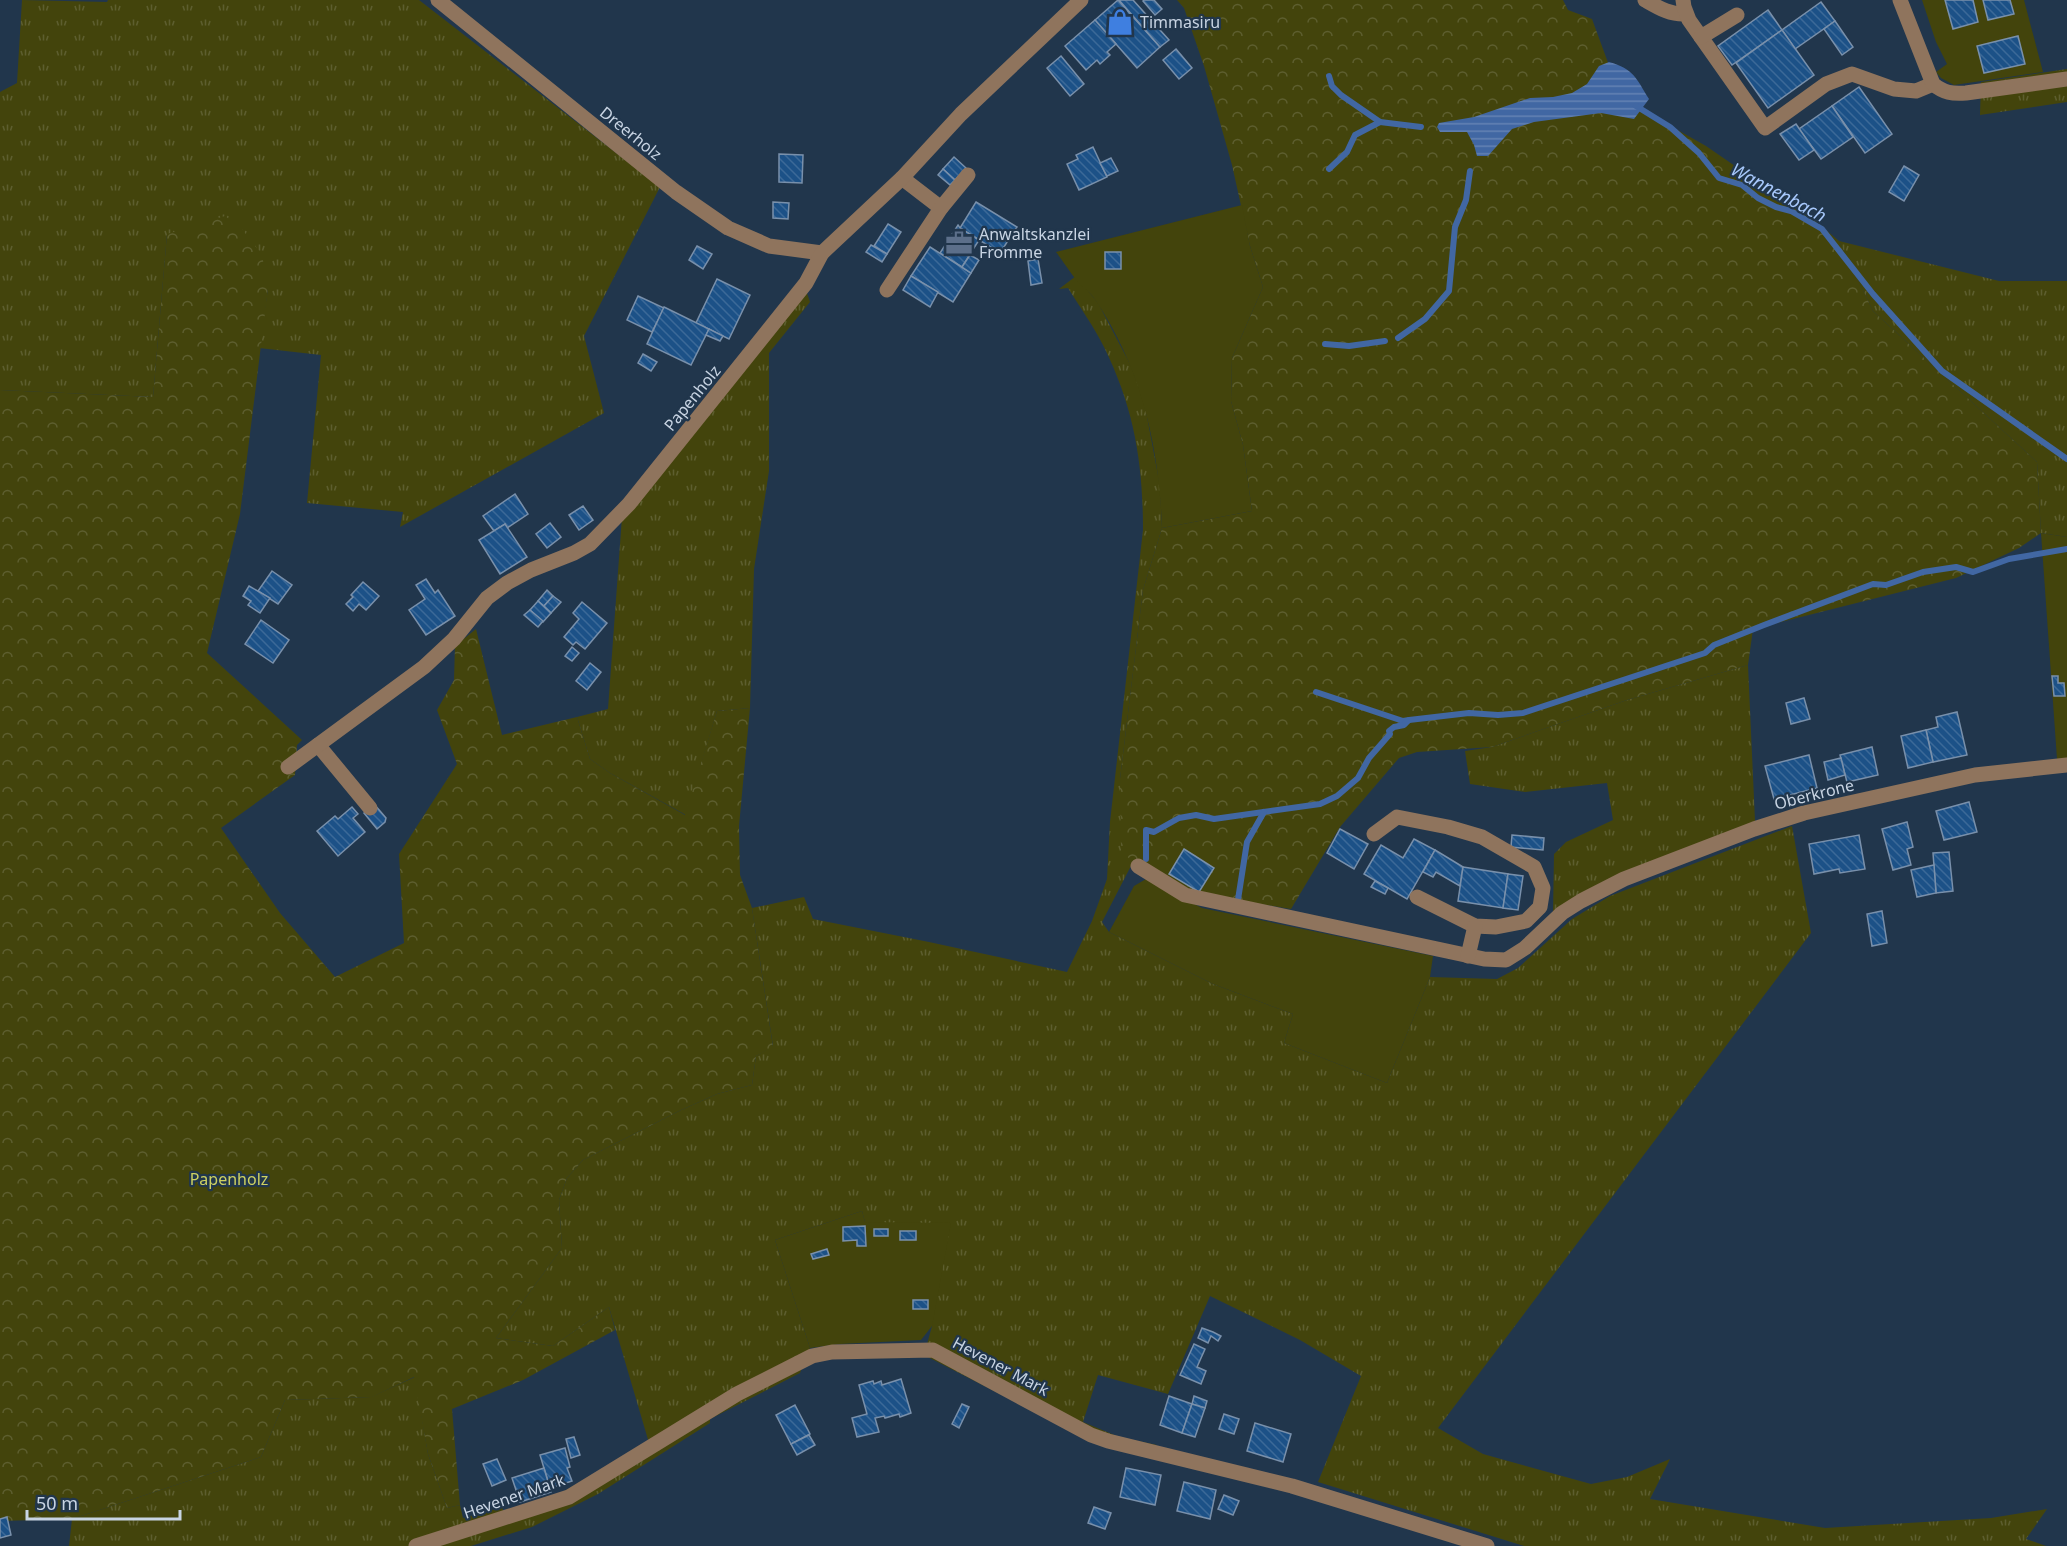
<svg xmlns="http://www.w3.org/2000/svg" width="2067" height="1546" viewBox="0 0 2067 1546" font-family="'Noto Sans',sans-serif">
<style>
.grass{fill:url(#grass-tufts)}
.forest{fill:url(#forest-crowns)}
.garden{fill:#43440c}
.water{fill:url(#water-rules)}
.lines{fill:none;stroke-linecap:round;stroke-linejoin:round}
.stream{stroke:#4167a3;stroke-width:6}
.building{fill:url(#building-back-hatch);stroke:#7990ab;stroke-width:1.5}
.minor{stroke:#8f745d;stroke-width:15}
.labels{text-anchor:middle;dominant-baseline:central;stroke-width:4.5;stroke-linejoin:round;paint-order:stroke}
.poi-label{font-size:16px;fill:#c8d4e3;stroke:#21364c;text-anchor:start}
.street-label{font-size:16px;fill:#c8d4e3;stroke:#21364c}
.park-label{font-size:16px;fill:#ced161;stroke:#21364c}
.water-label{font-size:18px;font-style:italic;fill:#a7c8fb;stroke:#21364c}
</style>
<defs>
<pattern id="grass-tufts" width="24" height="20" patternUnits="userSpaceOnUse" patternTransform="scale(1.5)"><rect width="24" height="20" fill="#43440c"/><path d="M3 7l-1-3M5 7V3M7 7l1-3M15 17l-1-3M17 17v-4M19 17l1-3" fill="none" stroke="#5d5e2f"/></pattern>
<pattern id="forest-crowns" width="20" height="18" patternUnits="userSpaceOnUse" patternTransform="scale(1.5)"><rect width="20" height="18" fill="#43440c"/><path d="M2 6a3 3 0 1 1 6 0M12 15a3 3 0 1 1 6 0" fill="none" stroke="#5d5e2f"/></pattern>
<pattern id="water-rules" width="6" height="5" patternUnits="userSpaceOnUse" patternTransform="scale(1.5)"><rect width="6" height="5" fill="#4167a3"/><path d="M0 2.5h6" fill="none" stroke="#6483b4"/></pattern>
<pattern id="building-back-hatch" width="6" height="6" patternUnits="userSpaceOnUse" patternTransform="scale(1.5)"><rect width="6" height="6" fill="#1c5187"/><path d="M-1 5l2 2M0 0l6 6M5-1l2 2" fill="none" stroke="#3c6998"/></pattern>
</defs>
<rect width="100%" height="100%" fill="#21364c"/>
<g class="grass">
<path d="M22 0 107 2 108 0H419L660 187 584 336 604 413 400 527 403 512 307 503 321 355 259 348 268 289 167 234 153 397 0 390V92L17 83Z"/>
<path d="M2067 69V102L1980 115 1981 82Z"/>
<path d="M1839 241 1999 281H2067V537L2041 533 2037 462 1873 311Z"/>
<path d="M1076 276 1098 303 1131 366 1144 401 1160 486 1162 528 1143 590 1120 779 1133 862 1102 922 1109 932 1213 984 1293 1014 1284 1043 1387 1083 1430 977 1497 979 1518 968 1572 919 1610 896 1792 826 1811 933 1438 1428 1483 1454 1591 1484 1627 1477 1670 1459 1650 1499 1825 1528 1991 1518 2047 1509 2026 1539 2046 1546H1524L1318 1482 1361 1376 1300 1340 1210 1296 1168 1394 1098 1375 1083 1422 1119 1437 1157 1445 1101 1446 924 1355 932 1326 865 1222 862 1211 775 1240 810 1348 800 1373 710 1419V1423L598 1494 532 1527 471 1546H69L72 1519 261 1457 285 1400 371 1397 415 1377 428 1454 447 1508 460 1505 463 1518 502 1507 508 1523 649 1443 609 1307 553 1346 496 1338 562 1248 559 1200 567 1178 583 1160 679 1111 717 1094 752 1085 756 1056 773 1046 752 908 804 897 813 919 929 942 1067 972 1092 921 1107 879 1110 822 1143 530C1143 462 1134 408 1104 347 1094 327 1080 307 1068 288L1059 289Z"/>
<path d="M807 293 810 302 769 353V471L754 569 750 708 717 711 686 815 610 773 590 759 577 717 608 709 622 517Z"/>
<path d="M1748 665 1755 821 1553 914 1554 854 1566 842 1613 820 1607 783 1525 792 1470 784 1465 751 1492 747 1627 700Z"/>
</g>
<g class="forest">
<path d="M1177 0H1563L1568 10 1592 19 1621 98 1706 146 1819 224 1839 241 1873 311 2037 462 2041 533 2019 548 1956 578 1753 629 1748 665 1627 700 1492 747 1417 752 1399 758 1340 827 1291 909 1198 894 1133 862 1121 851 1120 779 1143 590 1162 528 1252 511 1243 445 1231 401 1232 358 1263 287 1250 246 1232 165 1204 66 1184 8Z"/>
<path d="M225 216 242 229 262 255 268 289 240 514 207 653 302 740 297 745 295 775 221 828 280 913 335 977 404 943 399 854 457 764 437 710 454 680 455 646 476 629 502 735 577 717 590 759 610 773 685 815 717 711 750 708 739 826 740 875 752 908 773 1047 756 1056 752 1085 717 1094 679 1111 583 1160 567 1178 559 1200 562 1248 496 1338 553 1346 609 1307 615 1330 523 1380 452 1409 460 1505 447 1508 428 1454 414 1377 372 1397 285 1400 261 1457 72 1519 0 1521V390L153 397 167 234Z"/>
</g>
<g class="garden">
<path d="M1922 0H2024L2043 72 1954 85 1941 78 1936 72 1947 64 1936 42Z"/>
<path d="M1242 205 1250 246 1263 287 1232 358 1231 401 1243 445 1252 511 1162 528C1159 447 1142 370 1096 301 1092 295 1089 292 1084 288 1076 282 1063 261 1056 252Z"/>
<path d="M2041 533 2067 537V758L2057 759Z"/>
<path d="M1146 879 1202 908 1433 956 1430 977 1387 1083 1284 1043 1293 1014 1213 984 1109 932 1134 886Z"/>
<path d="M862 1211 865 1222 951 1223 932 1326 921 1340 840 1344 810 1348 775 1240Z"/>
</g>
<path class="water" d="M1609 62C1634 69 1636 78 1649 99L1634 119 1601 113 1534 122 1512 129 1488 156H1477L1474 145 1467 132H1440L1437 127 1439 123 1474 117 1530 98 1553 97 1572 93 1587 84 1599 66Z"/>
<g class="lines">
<g class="stream">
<path d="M1329 76 1332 86 1341 95 1380 122 1421 127"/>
<path d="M1636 106 1670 127 1699 153 1719 178 1742 185 1758 198 1776 207 1791 211 1822 229 1873 294 1942 371 2067 459"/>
<path d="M1329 169 1347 152 1355 135 1380 122"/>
<path d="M1398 338 1425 319 1449 291 1455 227 1466 200 1470 171"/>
<path d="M1325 344 1349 346 1385 341"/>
<path d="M1316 692 1403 721 1409 720"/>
<path d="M1146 859V830L1154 832 1179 818 1196 815 1214 819 1320 804 1337 796 1358 778 1369 758 1390 734 1389 731 1394 727 1404 725 1409 720 1469 713 1498 715 1523 713 1705 653 1714 645 1764 625 1873 584 1886 585 1923 572 1956 567 1973 572 2009 559 2067 549"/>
<path d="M1237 906 1247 842 1264 812"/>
</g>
</g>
<g class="building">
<path d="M1118 0 1160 47 1137 68 1095 20Z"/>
<path d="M1119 0H1133L1169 40 1160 47Z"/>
<path d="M1144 0H1154L1162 9 1155 15 1143 1Z"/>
<path d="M1945 0H1973L1978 22 1953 29Z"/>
<path d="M1983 0H2010L2014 14 1988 20Z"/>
<path d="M1821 2 1835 21 1795 49 1782 30Z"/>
<path d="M1768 10 1782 30 1732 65 1718 46Z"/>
<path d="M1095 20 1116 44 1107 52 1110 55 1100 64 1097 60 1086 70 1065 46Z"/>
<path d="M1835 21 1853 47 1842 55 1824 29Z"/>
<path d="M1782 30 1814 75 1768 108 1736 63Z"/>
<path d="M2018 36 2025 64 1984 73 1977 46Z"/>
<path d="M1176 49 1192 68 1179 79 1163 60Z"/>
<path d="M1061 56 1084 84 1070 96 1047 68Z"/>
<path d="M1859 87 1892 134 1865 153 1832 106Z"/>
<path d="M1832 106 1853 137 1821 159 1799 129Z"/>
<path d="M1796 124 1814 150 1799 160 1780 134Z"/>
<path d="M1093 147 1107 177 1079 190 1067 164 1078 159 1076 155Z"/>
<path d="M779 154 803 155 802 183 779 182Z"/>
<path d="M954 157 966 168 955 180 943 169Z"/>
<path d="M1111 158 1118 171 1107 176 1100 163Z"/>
<path d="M1904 166 1919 175 1904 201 1889 192Z"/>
<path d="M943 169 955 180 950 185 938 175Z"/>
<path d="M773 202 789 203 788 219 773 218Z"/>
<path d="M976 202 1017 227 1000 253 960 228Z"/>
<path d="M888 224 901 232 887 254 874 246Z"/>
<path d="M958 225 960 228 979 240 962 267 940 253Z"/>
<path d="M871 245 887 254 882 262 866 252Z"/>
<path d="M697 246 712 254 703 269 689 260Z"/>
<path d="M930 247 971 273 953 302 911 276Z"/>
<rect x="1105" y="252" width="16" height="17"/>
<path d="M970 255 979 260 971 273 962 267Z"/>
<path d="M1038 259 1042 283 1031 285 1028 261Z"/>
<path d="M911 276 938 292 930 307 903 290Z"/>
<path d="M717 279 750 295 729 339 696 323Z"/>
<path d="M638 296 664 308 652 332 627 320Z"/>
<path d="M664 307 709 329 691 365 647 344Z"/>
<path d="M709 329 723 336 720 341 706 335Z"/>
<path d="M643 354 657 362 651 371 638 363Z"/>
<path d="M515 494 528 514 507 528 505 524 494 531 483 516Z"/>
<path d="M583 506 593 520 579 530 569 515Z"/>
<path d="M550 523 561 537 547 548 536 534Z"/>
<path d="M505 524 527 557 500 574 479 540Z"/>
<path d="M272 571 292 585 278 604 258 591Z"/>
<path d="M426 579 435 593 438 590 455 616 426 635 409 610 425 599 416 585Z"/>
<path d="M363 582 379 596 366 610 359 604 353 611 346 604 353 597 351 595Z"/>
<path d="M249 586 270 598 260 613 248 605 251 601 243 596Z"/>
<path d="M547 590 553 596 544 606 538 601Z"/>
<path d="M553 596 561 602 551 613 544 606Z"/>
<path d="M538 601 551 613 543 622 530 610Z"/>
<path d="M582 602 607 623 585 649 576 642 573 645 564 637 579 619 573 613Z"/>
<path d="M530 610 543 621 538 627 524 615Z"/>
<path d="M261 620 289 640 273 663 245 644Z"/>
<path d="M572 647 579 653 572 661 565 656Z"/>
<path d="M590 663 601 672 587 690 576 681Z"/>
<path d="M2052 676H2058V683H2064L2065 696H2054Z"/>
<path d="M1804 698 1810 719 1791 724 1786 703Z"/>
<path d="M1957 712 1967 755 1933 762 1926 730 1938 727 1936 717Z"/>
<path d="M1926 730 1933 762 1908 768 1901 736Z"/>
<path d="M1872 747 1878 775 1847 782 1840 755Z"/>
<path d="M1809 755 1817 788 1774 799 1765 766Z"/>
<path d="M1841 758 1845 775 1828 780 1824 762Z"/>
<path d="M1969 802 1977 832 1944 840 1936 811Z"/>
<path d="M374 804 386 818 385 822 377 829 364 813Z"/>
<path d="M352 807 358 814 353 818 365 832 338 856 317 831 335 816 338 819Z"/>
<path d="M1907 822 1913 847 1907 849 1911 865 1893 870 1882 829Z"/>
<path d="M1340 829 1368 844 1354 869 1327 853Z"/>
<path d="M1512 835 1544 838 1543 850 1511 847Z"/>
<path d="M1859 835 1865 869 1840 873 1839 869 1814 874 1809 844Z"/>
<path d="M1414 839 1435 850 1407 899 1364 874 1381 845 1403 858Z"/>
<path d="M1184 849 1214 868 1199 892 1169 874Z"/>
<path d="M1435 850 1463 867 1460 886 1436 872 1433 877 1423 872Z"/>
<path d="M1949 852 1953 891 1936 893 1933 853Z"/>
<path d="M1934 865 1936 893 1917 897 1911 870Z"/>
<path d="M1463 867 1508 874 1503 908 1458 901Z"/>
<path d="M1508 874 1523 876 1518 910 1503 908Z"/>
<path d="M1375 881 1388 888 1385 894 1371 887Z"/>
<path d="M1882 911 1887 943 1872 946 1867 914Z"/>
<path d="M865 1226 866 1246H857V1240L843 1241V1227Z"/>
<rect x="874" y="1229" width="14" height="7"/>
<rect x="900" y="1231" width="16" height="9"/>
<path d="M827 1249 829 1255 813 1259 811 1254Z"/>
<rect x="913" y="1300" width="15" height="9"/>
<path d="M1202 1328 1213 1332 1221 1336 1218 1341 1211 1336 1208 1343 1198 1338Z"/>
<path d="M1194 1344 1205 1349 1197 1367 1206 1371 1201 1384 1180 1375Z"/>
<path d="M901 1379 911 1413 900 1417 899 1414 885 1418 884 1416 875 1418 879 1432 857 1437 852 1418 867 1414 859 1385 873 1381 874 1384 881 1381 882 1385Z"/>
<path d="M1169 1396 1192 1404 1182 1433 1160 1425Z"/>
<path d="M1194 1396 1207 1401 1205 1408 1192 1404Z"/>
<path d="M962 1404 969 1407 959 1428 952 1424Z"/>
<path d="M1192 1404 1205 1408 1195 1437 1182 1433Z"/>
<path d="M795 1405 810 1434 791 1444 776 1415Z"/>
<path d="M1224 1414 1239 1419 1234 1434 1219 1429Z"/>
<path d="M1255 1423 1291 1434 1283 1462 1247 1451Z"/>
<path d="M809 1435 815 1445 797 1455 791 1444Z"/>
<path d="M574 1437 580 1455 571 1458 566 1439Z"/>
<path d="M565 1448 570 1467 567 1468 572 1481 550 1488 540 1455Z"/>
<path d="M497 1459 506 1480 492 1486 483 1464Z"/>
<path d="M544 1468 551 1492 520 1502 512 1478Z"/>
<path d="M1126 1468 1161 1475 1155 1505 1120 1497Z"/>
<path d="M1184 1482 1216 1490 1210 1519 1177 1511Z"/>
<path d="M1224 1495 1239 1501 1233 1515 1218 1509Z"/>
<path d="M1094 1507 1111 1513 1105 1529 1088 1523Z"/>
<path d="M7 1517 11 1535 0 1538V1519Z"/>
</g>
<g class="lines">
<g class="minor">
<path d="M438 0 676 192 728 228 769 246 822 253"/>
<path d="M1645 0C1659 8 1670 15 1686 14"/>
<path d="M1683 0 1684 7 1689 20 1765 128 1826 84 1852 74 1894 89 1916 91 1933 84"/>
<path d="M1900 0 1933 84C1944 93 1952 94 1966 93L2067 79"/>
<path d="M1701 37 1737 15"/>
<path d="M902 178 941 208"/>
<path d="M887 290 941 208 968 175"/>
<path d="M318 745 370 808"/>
<path d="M288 767 424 667 454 639 487 598 507 583 531 570 574 553 590 544 629 504 806 283 822 253 902 178 961 114 1081 0"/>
<path d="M1374 834 1397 817 1448 827 1482 837 1534 867 1543 888 1540 907 1526 921 1496 927 1475 926 1417 897"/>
<path d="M1138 866 1185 895 1484 959 1506 960 1525 948 1562 913 1581 901 1624 879 1754 829 1804 813 1975 775 2067 765"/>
<path d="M1468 956 1475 926"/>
<path d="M416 1546 569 1497 737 1394 812 1356 832 1352 933 1350 1091 1435 1108 1441 1292 1486 1487 1546"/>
</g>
</g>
<defs>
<symbol id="shop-bare" viewBox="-9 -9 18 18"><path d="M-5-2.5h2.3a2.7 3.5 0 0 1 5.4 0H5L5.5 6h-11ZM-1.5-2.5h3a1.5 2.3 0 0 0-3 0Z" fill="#3f7fe0" stroke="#21364c" stroke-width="2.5" paint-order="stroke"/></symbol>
<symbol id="office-bare" viewBox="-9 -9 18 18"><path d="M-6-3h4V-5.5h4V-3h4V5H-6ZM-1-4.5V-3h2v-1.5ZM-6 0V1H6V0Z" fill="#5c6f8a" stroke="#21364c" stroke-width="2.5" paint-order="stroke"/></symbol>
</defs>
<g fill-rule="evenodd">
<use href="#shop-bare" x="1101" y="3" width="38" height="38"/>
<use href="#office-bare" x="940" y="224" width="38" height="38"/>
</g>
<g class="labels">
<g class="poi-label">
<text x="1140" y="22">Timmasiru</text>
<text x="979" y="234">Anwaltskanzlei<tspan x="979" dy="18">Fromme</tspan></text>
</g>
<g class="street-label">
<text transform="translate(631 133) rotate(39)">Dreerholz</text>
<text transform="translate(692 398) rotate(-51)">Papenholz</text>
<text transform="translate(1814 794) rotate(-14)">Oberkrone</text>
<text transform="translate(1001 1366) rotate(28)">Hevener Mark</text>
<text transform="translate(514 1496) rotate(-19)">Hevener Mark</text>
</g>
<g class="park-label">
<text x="229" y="1179">Papenholz</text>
</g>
<g class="water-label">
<text transform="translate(1779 192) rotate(28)">Wannenbach</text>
</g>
</g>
<path d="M27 1510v9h153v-9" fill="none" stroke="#c8d4e3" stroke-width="3"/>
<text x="36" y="1510" font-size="18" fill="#c8d4e3" stroke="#21364c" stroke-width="4.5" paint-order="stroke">50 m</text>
</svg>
